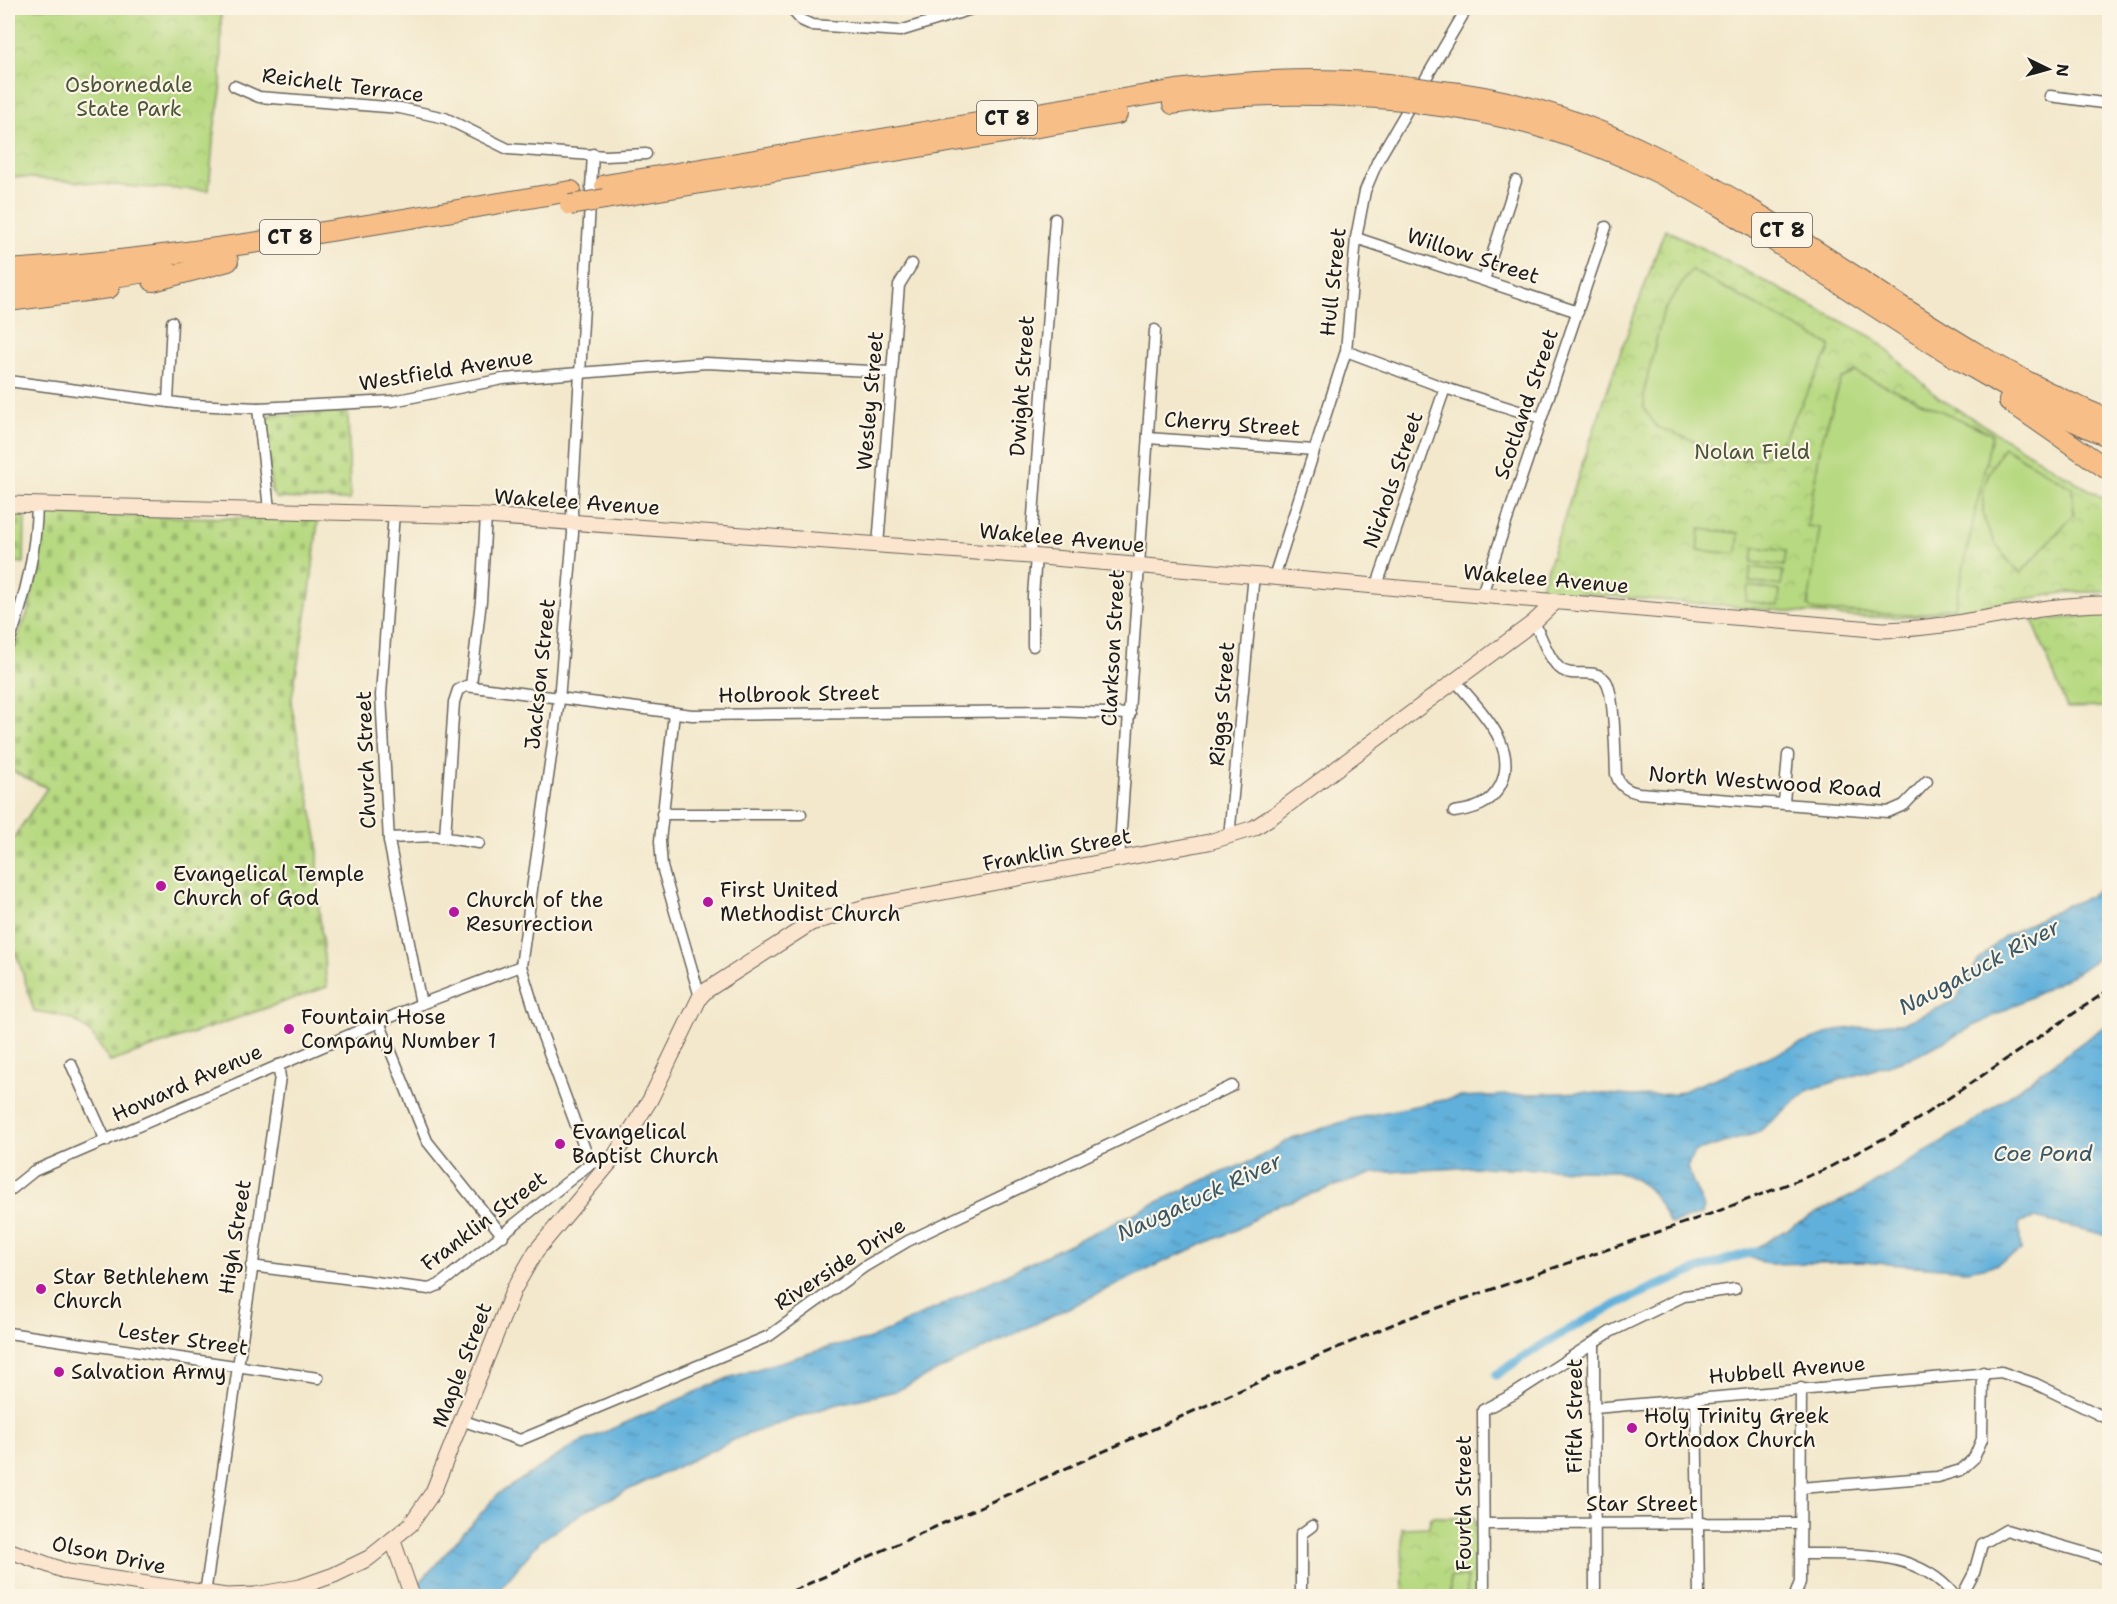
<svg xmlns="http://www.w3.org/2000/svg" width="2117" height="1604" viewBox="0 0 2117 1604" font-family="'Shantell Sans',sans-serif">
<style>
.cemetery{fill:url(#cemetery-stones);stroke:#6a7a4e;stroke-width:1.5}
.park{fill:url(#park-crowns);stroke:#6a7a4e;stroke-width:1.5}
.garden{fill:#b7d981;stroke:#6a7a4e;stroke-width:1.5}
.water{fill:url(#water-ripples);stroke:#3e667c;stroke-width:1.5}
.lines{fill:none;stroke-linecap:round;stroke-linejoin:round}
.canal{stroke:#61b0db;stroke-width:9}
.minor-casing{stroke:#67635a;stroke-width:13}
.secondary-casing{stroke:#67635a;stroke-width:17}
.motorway-casing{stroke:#67635a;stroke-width:22}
.minor{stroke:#fff;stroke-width:10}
.secondary{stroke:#fce5cf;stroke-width:15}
.motorway{stroke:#f7be88;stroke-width:20}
.rail{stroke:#1c1c1c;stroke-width:3;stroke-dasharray:9 4.5;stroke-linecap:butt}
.motorway-bridge-casing{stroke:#67635a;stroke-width:22;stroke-linecap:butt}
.motorway-bridge{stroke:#f7be88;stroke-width:20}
.poi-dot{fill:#b5179e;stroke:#fcf5e5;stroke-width:2}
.labels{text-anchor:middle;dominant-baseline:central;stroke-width:4.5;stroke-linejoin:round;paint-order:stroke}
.shield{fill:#fcf5e5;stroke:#5f5d58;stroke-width:1.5}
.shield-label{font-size:20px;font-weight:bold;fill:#1c1c1c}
.park-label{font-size:21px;fill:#4a553a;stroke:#fcf5e5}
.street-label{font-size:21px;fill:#1c1c1c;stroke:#fcf5e5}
.poi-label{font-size:21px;fill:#1c1c1c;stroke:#fcf5e5;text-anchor:start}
.water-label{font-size:22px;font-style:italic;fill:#385768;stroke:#fcf5e5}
</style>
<defs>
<pattern id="cemetery-stones" width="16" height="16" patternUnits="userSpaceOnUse" patternTransform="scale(1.5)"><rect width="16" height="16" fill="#b7d981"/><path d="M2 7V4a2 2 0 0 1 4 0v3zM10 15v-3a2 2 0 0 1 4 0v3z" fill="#9dba6f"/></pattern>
<pattern id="park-crowns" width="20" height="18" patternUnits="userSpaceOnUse" patternTransform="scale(1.5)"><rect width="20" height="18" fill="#b7d981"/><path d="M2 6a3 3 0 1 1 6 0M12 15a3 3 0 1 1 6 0" fill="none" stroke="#9dba6f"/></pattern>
<pattern id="water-ripples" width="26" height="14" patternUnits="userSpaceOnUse" patternTransform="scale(1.5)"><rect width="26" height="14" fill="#61b0db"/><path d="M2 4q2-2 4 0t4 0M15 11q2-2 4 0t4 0" fill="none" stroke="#4f8eb1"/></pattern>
</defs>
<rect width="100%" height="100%" fill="#fcf5e5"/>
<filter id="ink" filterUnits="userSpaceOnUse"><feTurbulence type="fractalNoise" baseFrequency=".0167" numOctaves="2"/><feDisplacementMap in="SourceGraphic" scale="12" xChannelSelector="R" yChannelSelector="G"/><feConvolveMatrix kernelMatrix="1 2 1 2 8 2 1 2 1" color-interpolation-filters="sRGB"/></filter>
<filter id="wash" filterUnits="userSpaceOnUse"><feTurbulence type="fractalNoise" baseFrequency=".008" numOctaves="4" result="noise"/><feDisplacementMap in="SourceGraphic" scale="24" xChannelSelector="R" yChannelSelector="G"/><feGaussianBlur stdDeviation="1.35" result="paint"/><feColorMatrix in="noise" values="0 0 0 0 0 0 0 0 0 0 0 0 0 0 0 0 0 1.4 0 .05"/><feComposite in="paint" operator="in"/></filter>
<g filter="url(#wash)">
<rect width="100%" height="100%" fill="#f3e8cc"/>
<g class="cemetery">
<path d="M348 412 350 500 276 498 271 491 264 415Z"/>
<path d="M8 514H25L24 563 8 561Z"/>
<path d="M47 514 318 520 310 592 291 703 318 843V899L327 987 110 1062C86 1023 79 1017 34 1011L19 961 8 940V846L47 788 8 769V660L28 612Z"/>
</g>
<g class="park">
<path d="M8 8H221V92L214 130 209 190 138 187 8 176Z"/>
<path d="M1665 229 1874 338 1939 398 2109 502V592H2069L1913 617H1854L1540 590 1611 379Z"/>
<path d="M2109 614V707L2067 708 2033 621Z"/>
<path d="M1431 1517H1475L1476 1596H1403L1402 1528 1430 1527Z"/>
</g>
<g class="garden">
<path d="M1691 270 1830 345V349L1783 439 1765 456 1744 460 1657 427 1644 409V391L1663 312Z"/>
<path d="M1855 372 1992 434 1955 607 1914 615 1815 611 1808 606 1820 528 1807 526 1821 444 1841 379Z"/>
<path d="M2004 447 2072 488 2074 514 2021 573C1979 535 1969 496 2004 447Z"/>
<path d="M1700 529 1739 533 1737 554 1698 550Z"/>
<path d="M1754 547 1786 551 1784 566 1752 562Z"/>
<path d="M1751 567 1783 571 1781 586 1749 582Z"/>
<path d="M1748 586 1780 591 1778 606 1746 601Z"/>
<rect x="1450" y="1577" width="17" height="19"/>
</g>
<g class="water">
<path d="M2109 879V951L2073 975 1916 1056 1809 1090 1757 1133 1694 1152 1687 1168 1704 1208 1702 1214 1670 1224C1656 1195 1648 1182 1616 1171L1476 1167 1374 1173 1273 1207 1236 1230 1176 1256 896 1391 834 1405 740 1437 588 1509 540 1541 494 1596H408L498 1494 575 1445 728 1378 830 1347 868 1340 1206 1179 1254 1160 1292 1138 1352 1119 1458 1097 1585 1092 1632 1096 1675 1094 1836 1030 1906 1022 1955 1001 1978 961 2003 937 2063 907 2089 897Z"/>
<path d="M2109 1023V1236L2035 1218 2019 1222 2021 1251 1995 1265 1966 1270 1863 1262 1767 1264 1745 1254 1820 1211 1862 1191 1969 1125Z"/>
</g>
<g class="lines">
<path class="canal" d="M1496 1375C1574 1321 1664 1277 1755 1251"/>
</g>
</g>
<g filter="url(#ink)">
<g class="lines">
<defs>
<g id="minor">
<path d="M794 12 801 20 812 25 900 31 975 8"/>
<path d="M234 86 259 97 400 108 445 118 508 149 606 156 646 154"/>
<path d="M2050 96 2110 104"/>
<path d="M593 154 572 509 573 533 559 700 521 966 541 1031 587 1155 591 1163 612 1160"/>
<path d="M1356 238 1578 312"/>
<path d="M1484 280 1516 181"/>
<path d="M1346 351 1445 388 1541 418"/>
<path d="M8 381 192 405 258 408 393 401 503 379 706 363 891 372"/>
<path d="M168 402 172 322"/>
<path d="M258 408 269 509"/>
<path d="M1148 438 1314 450"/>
<path d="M394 512 381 695 389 841 421 1004"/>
<path d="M878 545 899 285 912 264"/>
<path d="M1030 556 1055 219"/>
<path d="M1274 577 1346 351 1356 238 1365 191 1378 160 1467 8"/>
<path d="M1377 585 1445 388"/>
<path d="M1482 594 1606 227"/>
<path d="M1534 622C1541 635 1549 661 1562 670 1575 678 1595 667 1606 681 1615 695 1615 755 1616 774 1619 786 1627 791 1639 793L1888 812 1904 805 1927 781"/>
<path d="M8 645C25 599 36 554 37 505"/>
<path d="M1033 646V596L1036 556"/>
<path d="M1454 679C1477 708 1521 746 1500 786 1490 805 1474 809 1454 812"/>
<path d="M471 685 481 601 486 516"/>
<path d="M674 713 660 841 662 867 700 997"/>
<path d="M1784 802 1788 755"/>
<path d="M662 814H801"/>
<path d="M445 837 454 702 458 690 466 686 692 715 1054 711 1130 714"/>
<path d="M1229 837 1254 574"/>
<path d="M389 838 434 836 479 843"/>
<path d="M1119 860 1155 330"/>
<path d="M379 1022 427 1141 503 1236"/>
<path d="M71 1064 106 1141"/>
<path d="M8 1192 34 1171 421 1004 521 966"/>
<path d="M251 1266 429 1289 439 1285 591 1163"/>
<path d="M8 1333 318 1378"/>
<path d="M1594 1343 1595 1596"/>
<path d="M1696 1398 1699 1596"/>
<path d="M1595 1408 2001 1372 2036 1384 2110 1420"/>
<path d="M464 1421 520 1440 769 1336 864 1267 908 1241 1232 1086"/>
<path d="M1800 1488 1937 1477 1961 1470 1974 1458 1982 1439 1983 1372"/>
<path d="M1485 1524 1800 1523"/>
<path d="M1800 1554C1854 1555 1917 1548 1955 1596"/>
<path d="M205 1594 280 1077 278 1065"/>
<path d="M1301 1596V1534L1312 1526"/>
<path d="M1484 1596 1483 1410 1514 1394 1610 1332 1684 1296 1735 1289"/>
<path d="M1795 1596 1800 1582 1801 1388"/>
<path d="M1962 1596 1974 1573 1982 1544 2006 1530 2110 1560"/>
</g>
<g id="secondary">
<path d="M8 504 486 516 1030 556 1883 630C1959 629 2033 603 2110 604"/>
<path d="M393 1541 412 1596"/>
<path d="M8 1550 68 1572 226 1596 255 1595 300 1587 334 1575 369 1558 410 1525 433 1492 514 1289 536 1251 612 1160 650 1100 700 997 707 990 811 923 869 906 1209 842 1254 828 1274 815 1534 622 1555 602"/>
</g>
<g id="motorway">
<path d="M1433 90C1694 113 1876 327 2110 420"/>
<path d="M1173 104C1249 91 1327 93 1403 100"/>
<path d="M1425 104C1509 113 1591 139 1667 177 1710 198 1751 226 1791 252 1895 319 1995 390 2110 437"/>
<path d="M605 185 1177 90C1255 80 1333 75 1411 87"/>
<path d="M605 199 1117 114"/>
<path d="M8 270C197 257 384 222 571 191"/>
<path d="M153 281 228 261"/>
<path d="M8 284 120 276 166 269"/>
<path d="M8 301 109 288"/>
<path d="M2009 401 2110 471"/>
</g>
</defs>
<use href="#minor" class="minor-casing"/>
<use href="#secondary" class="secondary-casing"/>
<use href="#motorway" class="motorway-casing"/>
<use href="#minor" class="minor"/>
<use href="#secondary" class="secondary"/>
<use href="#motorway" class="motorway"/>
<path class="rail" d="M781 1596 1301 1363 1403 1320 1713 1213 1824 1170 1909 1125 2110 989"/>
<defs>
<g id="motorway-bridge">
<path d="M1411 87 1433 90"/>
<path d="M1403 100 1425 104"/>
<path d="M570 205 605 199"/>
</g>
</defs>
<use href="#motorway-bridge" class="motorway-bridge-casing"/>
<use href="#motorway-bridge" class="motorway-bridge"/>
</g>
</g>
<g class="poi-dot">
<circle cx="161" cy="886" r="6"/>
<circle cx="708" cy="902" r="6"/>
<circle cx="454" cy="912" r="6"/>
<circle cx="289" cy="1029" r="6"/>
<circle cx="560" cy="1144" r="6"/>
<circle cx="41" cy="1289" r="6"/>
<circle cx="59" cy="1372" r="6"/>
<circle cx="1632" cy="1428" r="6"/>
</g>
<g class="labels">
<g class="shield">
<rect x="977" y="101" width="60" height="34" rx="4.5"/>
<rect x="1752" y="213" width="60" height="34" rx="4.5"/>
<rect x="260" y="220" width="60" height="34" rx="4.5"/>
</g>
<g class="shield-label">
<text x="1007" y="118">CT 8</text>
<text x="1782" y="230">CT 8</text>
<text x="290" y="237">CT 8</text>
</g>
<g class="park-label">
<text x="129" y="85">Osbornedale<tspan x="129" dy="24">State Park</tspan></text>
<text x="1752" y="452">Nolan Field</text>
</g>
<g class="street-label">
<text transform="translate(343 85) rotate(7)">Reichelt Terrace</text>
<text transform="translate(1473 256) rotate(18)">Willow Street</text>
<text transform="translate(1333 282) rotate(-84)">Hull Street</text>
<text transform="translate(446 370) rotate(-9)">Westfield Avenue</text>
<text transform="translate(1022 386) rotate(-86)">Dwight Street</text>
<text transform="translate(870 401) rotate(-85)">Wesley Street</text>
<text transform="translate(1526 404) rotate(-71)">Scotland Street</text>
<text transform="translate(1232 424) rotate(4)">Cherry Street</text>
<text transform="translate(1393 480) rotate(-71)">Nichols Street</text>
<text transform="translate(577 502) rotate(4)">Wakelee Avenue</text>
<text transform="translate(1062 538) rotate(5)">Wakelee Avenue</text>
<text transform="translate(1546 579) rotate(5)">Wakelee Avenue</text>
<text transform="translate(1113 648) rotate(-87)">Clarkson Street</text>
<text transform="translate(540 674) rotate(-84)">Jackson Street</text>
<text transform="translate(799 694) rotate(-1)">Holbrook Street</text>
<text transform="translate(1222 704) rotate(-85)">Riggs Street</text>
<text transform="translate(366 760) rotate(-92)">Church Street</text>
<text transform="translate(1765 782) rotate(4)">North Westwood Road</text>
<text transform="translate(1057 850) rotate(-11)">Franklin Street</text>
<text transform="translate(187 1083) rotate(-24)">Howard Avenue</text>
<text transform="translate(484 1221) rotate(-37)">Franklin Street</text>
<text transform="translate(235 1237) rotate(-81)">High Street</text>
<text transform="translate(840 1264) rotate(-33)">Riverside Drive</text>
<text transform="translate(183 1339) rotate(8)">Lester Street</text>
<text transform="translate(462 1365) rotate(-69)">Maple Street</text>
<text transform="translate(1787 1370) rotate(-5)">Hubbell Avenue</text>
<text transform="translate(1575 1416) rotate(-90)">Fifth Street</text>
<text transform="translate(1464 1503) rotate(-90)">Fourth Street</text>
<text x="1642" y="1504">Star Street</text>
<text transform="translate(109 1555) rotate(12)">Olson Drive</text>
</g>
<g class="poi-label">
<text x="173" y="874">Evangelical Temple<tspan x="173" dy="24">Church of God</tspan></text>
<text x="720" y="890">First United<tspan x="720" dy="24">Methodist Church</tspan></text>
<text x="466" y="900">Church of the<tspan x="466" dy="24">Resurrection</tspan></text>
<text x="301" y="1017">Fountain Hose<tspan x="301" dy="24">Company Number 1</tspan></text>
<text x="572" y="1132">Evangelical<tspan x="572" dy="24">Baptist Church</tspan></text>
<text x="53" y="1277">Star Bethlehem<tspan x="53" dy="24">Church</tspan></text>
<text x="71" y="1372">Salvation Army</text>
<text x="1644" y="1416">Holy Trinity Greek<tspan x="1644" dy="24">Orthodox Church</tspan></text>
</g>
<g class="water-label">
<text transform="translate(1979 967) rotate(-28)">Naugatuck River</text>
<text x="2043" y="1153">Coe Pond</text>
<text transform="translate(1199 1197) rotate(-25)">Naugatuck River</text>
</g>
</g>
<rect width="2117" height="1604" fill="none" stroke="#fcf5e5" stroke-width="30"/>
<g transform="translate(2048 69) rotate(95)" stroke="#fcf5e5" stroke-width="4.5" paint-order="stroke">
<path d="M0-4.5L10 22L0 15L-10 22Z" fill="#1c1c1c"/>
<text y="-9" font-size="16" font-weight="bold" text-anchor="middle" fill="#1c1c1c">N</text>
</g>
</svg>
